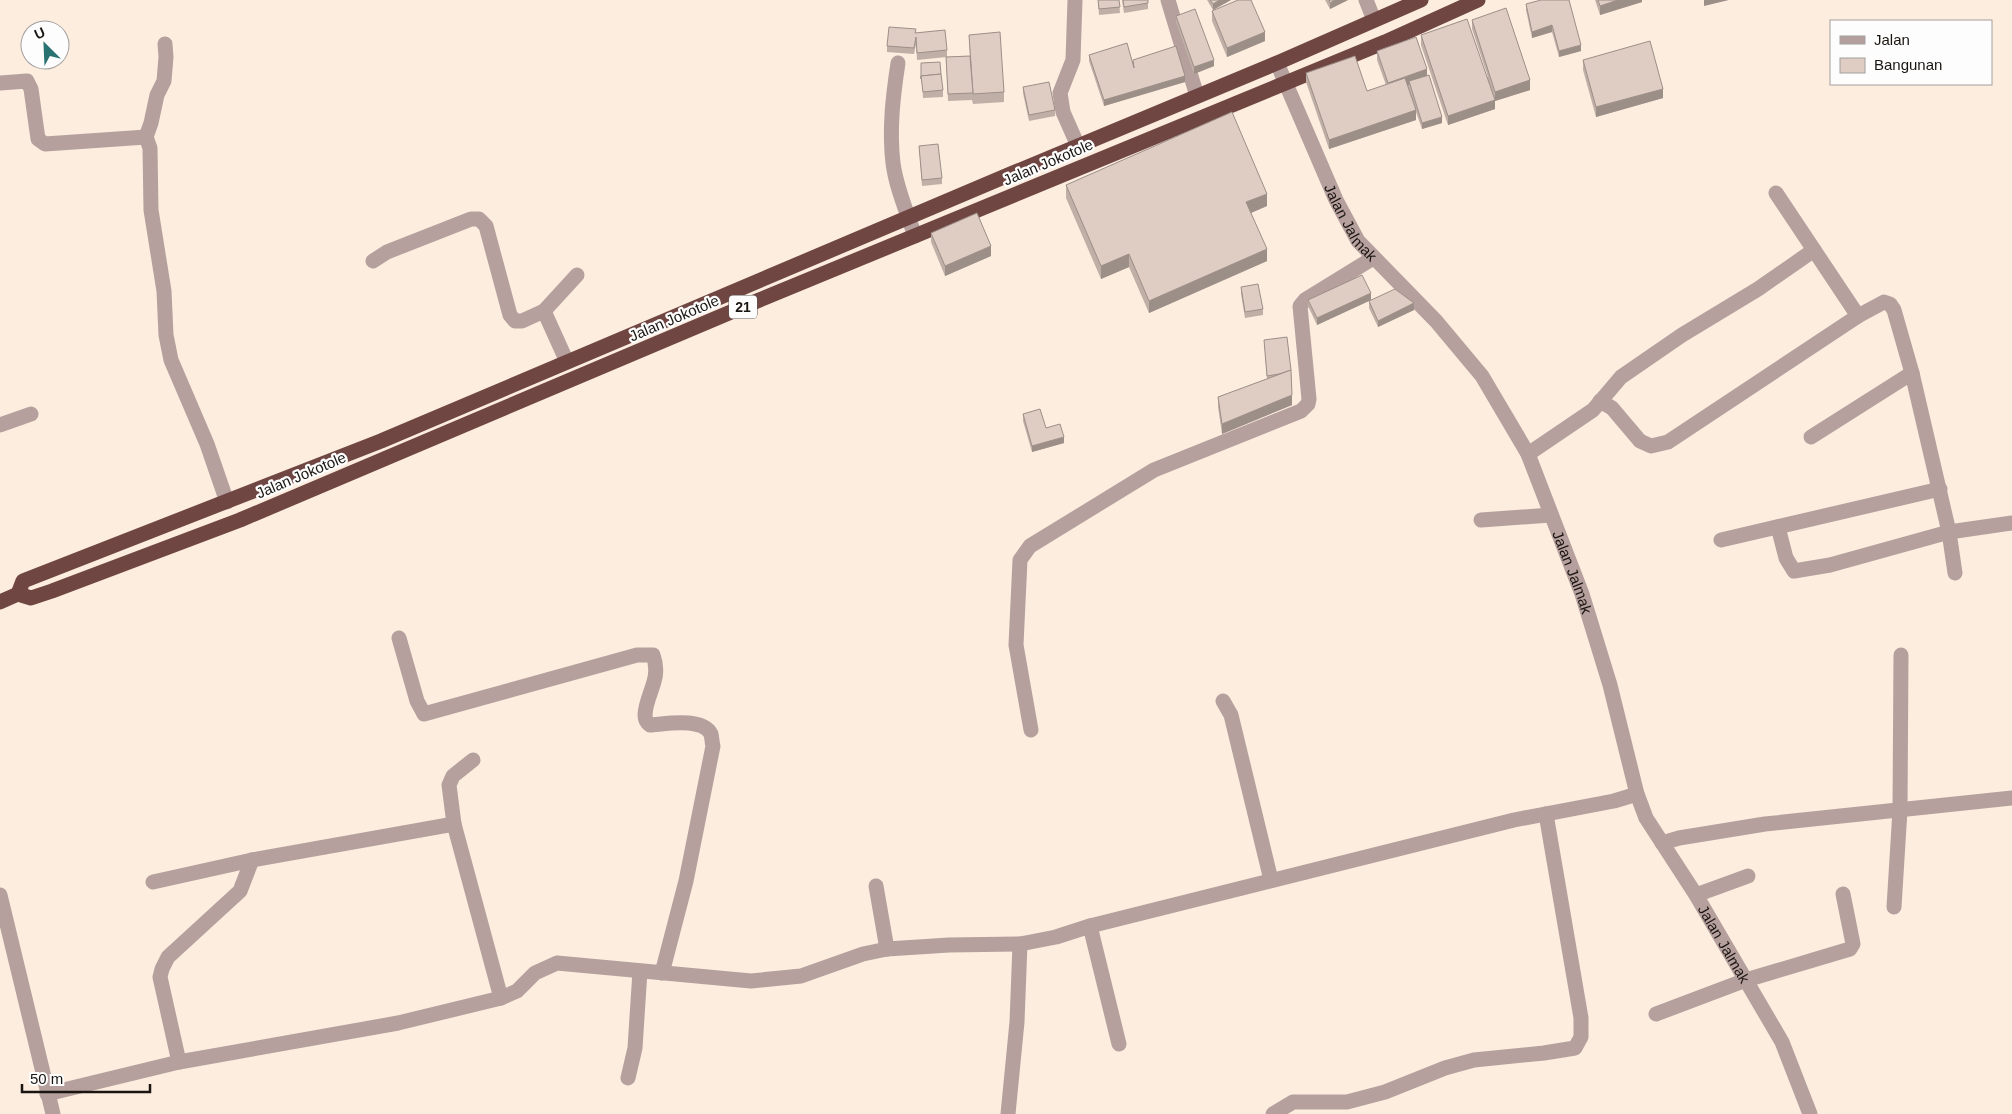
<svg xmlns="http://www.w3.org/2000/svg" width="2012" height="1114" viewBox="0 0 2012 1114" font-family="Helvetica,sans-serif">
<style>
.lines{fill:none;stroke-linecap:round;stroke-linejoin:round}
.minor{stroke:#b6a09e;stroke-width:15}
.highway{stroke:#704643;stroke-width:15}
.wall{fill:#c0afa7}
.shaded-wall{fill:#9c8f88}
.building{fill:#dfccc2;stroke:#9c8f88}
.labels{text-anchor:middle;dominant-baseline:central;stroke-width:4.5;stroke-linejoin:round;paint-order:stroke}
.shield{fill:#fdfdfd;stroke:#5e5b57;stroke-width:1}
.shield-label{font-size:14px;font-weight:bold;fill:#1a1510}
.street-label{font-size:15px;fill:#1a1510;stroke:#fdfdfd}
</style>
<rect width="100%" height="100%" fill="#fceddf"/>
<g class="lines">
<g class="minor">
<path d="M1075 0 1073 60 1060 93 1063 112 1078 146"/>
<path d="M1168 0 1197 96"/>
<path d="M1366 0 1374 20"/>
<path d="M165 44 166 57 164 81 157 95 151 123 146 137 150 148 151 210 164 291 166 335 171 360 207 444 227 502"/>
<path d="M898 63C893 96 889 129 893 163 896 187 907 213 915 236"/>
<path id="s1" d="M1277 63 1336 200 1358 241 1436 321 1482 376 1528 454 1582 594 1610 685 1637 794 1646 818 1696 895 1782 1042 1810 1114"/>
<path d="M0 83 27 81 31 89 38 139 45 144 146 137"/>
<path d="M1776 193 1858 316"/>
<path d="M373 261 387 252 471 219H479L486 226 510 315 515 321H522L544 311 567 362"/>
<path d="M544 311 577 275"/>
<path d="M1600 401 1612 408 1640 441 1651 446 1668 442 1858 316 1884 302 1890 304 1894 310 1912 373 1949 532 1830 565 1794 571 1786 558 1778 527"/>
<path d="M0 425 31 414"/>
<path d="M1811 437 1912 373"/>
<path d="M1528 454 1593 410 1621 377 1682 335 1758 289 1814 250"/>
<path d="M1481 520 1551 515"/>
<path d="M1721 540 1940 489"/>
<path d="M1955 573 1949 532 2012 523"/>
<path d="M399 638 417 701 424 714 637 655H653C662 680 646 693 645 715 645 719 647 723 650 725 666 724 702 717 711 734 712 738 712 743 713 746L686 881 662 973"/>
<path d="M1223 701 1231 715 1271 880"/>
<path d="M1031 730 1016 645 1020 560 1030 546 1154 470 1301 411 1308 404 1309 399 1300 306 1305 300 1373 258"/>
<path d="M454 824 449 785 453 776 473 760"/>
<path d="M1662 843 1679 838 1765 824 2012 798"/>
<path d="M153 882 252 860"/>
<path d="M876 886 887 949"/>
<path d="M0 895 53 1114"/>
<path d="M1696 895 1748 876"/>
<path d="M1894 907 1900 810 1901 655"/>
<path d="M1090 926 1119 1044"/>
<path d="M1656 1014 1746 980 1850 949 1853 944 1843 894"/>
<path d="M179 1062 160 977 162 969 168 957 240 891 252 860 454 824 501 998"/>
<path d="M628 1078 635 1048 640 971"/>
<path d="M47 1094 179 1062 398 1023 501 998 517 991 535 973 557 963 751 981 801 976 863 954 887 949 949 945 1020 944 1056 937 1090 926 1514 820 1614 801 1637 794"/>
<path d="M1008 1114 1017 1022 1020 944"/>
<path d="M1273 1114 1293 1102H1347L1385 1092 1445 1068 1474 1060 1544 1053 1575 1048 1581 1037V1018L1546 814"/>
</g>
<g class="highway">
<path d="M1421 0 1277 63 1013 173 381 441 23 581 18 594 31 598 52 591 240 520 757 301 1385 42 1478 0"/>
<path d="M0 602 18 594"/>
</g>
</g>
<g class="wall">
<path d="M1098 0H1119L1120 13 1099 15Z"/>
<path d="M1122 0H1148V9L1124 13Z"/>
<path d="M1207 0H1231L1213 10Z"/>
<path d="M1325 0H1348L1330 9Z"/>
<path d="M1595 0H1642V2L1600 15Z"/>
<path d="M1526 4 1581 51 1559 57 1552 32 1532 38 1526 10Z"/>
<path d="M1212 11 1265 41 1227 57 1212 21Z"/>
<path d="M1176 16 1214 66 1194 74 1176 22Z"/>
<path d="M1472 20 1530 90 1495 101V109L1448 125 1421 45V35L1488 77 1472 29Z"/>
<path d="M916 33 947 50V57L917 60 916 44 914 54 887 52V46Z"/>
<path d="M969 35 1004 92V102L973 104 972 100 948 101 946 57 970 56Z"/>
<path d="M1377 51 1427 76 1442 123 1422 129 1416 112V120L1329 149 1306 82V73L1367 91 1386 85 1377 60Z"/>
<path d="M1089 55 1133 64V60L1185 82 1104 106 1089 61Z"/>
<path d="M1583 60 1663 98 1596 117 1583 70Z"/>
<path d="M921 63 943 90V97L923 98Z"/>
<path d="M1023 87 1055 110V116L1029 121 1023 93Z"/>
<path d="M919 146 942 178V184L922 186Z"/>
<path d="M1066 185 1267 206 1251 213 1267 261 1149 313 1129 267 1101 279 1066 198Z"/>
<path d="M931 233 991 256 945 276 931 242Z"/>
<path d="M1241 287 1263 309V315L1245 318 1241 294Z"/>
<path d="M1308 300H1371L1317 325 1308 306Z"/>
<path d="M1369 301 1414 310 1378 327 1369 308Z"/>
<path d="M1264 340 1292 405 1222 434 1218 407V397L1267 379Z"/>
<path d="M1023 414 1064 443 1032 452 1023 421Z"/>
</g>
<g class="shaded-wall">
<path d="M1220 0H1231L1213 10V4Z"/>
<path d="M1335 0H1348L1330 9V3Z"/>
<path d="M1618 0H1642V2L1600 15V6Z"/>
<path d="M1704 0H1729L1704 6Z"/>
<path d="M1552 25V32L1532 38V32Z"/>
<path d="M1265 32V41L1227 57V48Z"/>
<path d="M1581 45V51L1559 57V51Z"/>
<path d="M1214 60V66L1194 74V67Z"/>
<path d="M1427 69V79L1409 81V85L1388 93V83Z"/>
<path d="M1185 76V82L1104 106V100Z"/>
<path d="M1530 80V90L1495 101V92Z"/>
<path d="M1663 89V98L1596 117V107Z"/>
<path d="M1495 100V109L1448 125V116Z"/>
<path d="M1416 110V120L1329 149V140Z"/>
<path d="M1442 117V123L1422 129V123Z"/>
<path d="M1267 194V206L1246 215V202Z"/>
<path d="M991 246V256L945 276V266Z"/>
<path d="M1267 249V261L1149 313V301Z"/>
<path d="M1129 254V267L1101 279V266Z"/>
<path d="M1371 293V300L1317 325V318Z"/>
<path d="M1414 303V310L1378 327V321Z"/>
<path d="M1292 395V405L1222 434V424Z"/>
<path d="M1064 437V443L1032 452V446Z"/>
</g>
<g class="building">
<path d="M1098 0H1119L1120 7 1099 9Z"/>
<path d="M1123 0H1148V3L1124 7Z"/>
<path d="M1210 0H1220L1213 4Z"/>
<path d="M1238 0H1251L1265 32 1227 48 1212 11Z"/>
<path d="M1329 0H1335L1330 3Z"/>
<path d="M1541 0H1569L1581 45 1559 51 1552 25 1532 32 1526 4Z"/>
<path d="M1598 0H1618L1600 6Z"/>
<path d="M1506 8 1530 80 1495 92 1472 20Z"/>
<path d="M1195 9 1214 60 1194 67 1176 16Z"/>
<path d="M1467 19 1495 100 1448 116 1421 35Z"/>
<path d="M889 27 916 29 915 33 945 30 947 50 917 53 916 37 914 48 887 46Z"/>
<path d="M1000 32 1004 92 973 94 969 35Z"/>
<path d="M1416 37 1427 69 1388 83 1377 51Z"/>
<path d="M1650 41 1663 89 1596 107 1583 60Z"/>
<path d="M1127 43 1134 68 1133 60 1176 46 1185 76 1104 100 1089 55Z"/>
<path d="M970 56 973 93 948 94 946 57Z"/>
<path d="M1355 56 1367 91 1405 78 1416 110 1329 140 1306 73Z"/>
<path d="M940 62 941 74 921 76V79V63Z"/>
<path d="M941 74 943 90 923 92 921 76Z"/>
<path d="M1429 75 1442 117 1422 123 1409 81Z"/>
<path d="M1049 82 1055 110 1029 115 1023 87Z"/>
<path d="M1232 112 1267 194 1246 202 1267 249 1149 301 1129 254 1101 266 1066 185Z"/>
<path d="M938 144 942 178 922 180 919 146Z"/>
<path d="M977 213 991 246 945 266 931 233Z"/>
<path d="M1362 275 1371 293 1317 318 1308 300Z"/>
<path d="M1258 284 1263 309 1245 312 1241 287Z"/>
<path d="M1395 289 1414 303 1378 321 1369 301Z"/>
<path d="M1287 337 1291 370 1279 374 1267 376 1264 340Z"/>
<path d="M1291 370 1292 395 1222 424 1218 397Z"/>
<path d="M1040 409 1046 428 1060 424 1064 437 1032 446 1023 414Z"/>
</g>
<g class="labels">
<rect class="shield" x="729" y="295.5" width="28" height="23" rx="4"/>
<g class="shield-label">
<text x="743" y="307">21</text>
</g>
<g class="street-label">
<text transform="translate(1048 162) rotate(-23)">Jalan Jokotole</text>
<text stroke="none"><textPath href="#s1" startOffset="176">Jalan Jalmak</textPath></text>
<text transform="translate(674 318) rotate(-23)">Jalan Jokotole</text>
<text transform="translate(301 475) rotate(-23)">Jalan Jokotole</text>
<text stroke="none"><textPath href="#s1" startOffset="596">Jalan Jalmak</textPath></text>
<text stroke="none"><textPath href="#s1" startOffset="1001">Jalan Jalmak</textPath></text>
</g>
</g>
<rect x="1830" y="20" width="162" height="65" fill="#fdfdfd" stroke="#a2a09e"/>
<rect x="1840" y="36" width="25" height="8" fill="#b6a09e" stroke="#a2a09e"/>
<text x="1874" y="45" font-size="15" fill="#1a1510">Jalan</text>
<rect x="1840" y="58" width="25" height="15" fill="#dfccc2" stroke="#a2a09e"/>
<text x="1874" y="70" font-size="15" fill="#1a1510">Bangunan</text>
<g transform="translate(45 45) rotate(336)"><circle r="24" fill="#fdfdfd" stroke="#a2a09e"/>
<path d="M0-4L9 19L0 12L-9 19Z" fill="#287272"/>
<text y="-8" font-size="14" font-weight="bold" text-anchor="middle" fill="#1a1510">U</text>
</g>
<path d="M22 1084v8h128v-8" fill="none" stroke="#1a1510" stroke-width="2.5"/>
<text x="30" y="1084" font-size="15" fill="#1a1510" stroke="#fdfdfd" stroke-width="4" paint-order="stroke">50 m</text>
</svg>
